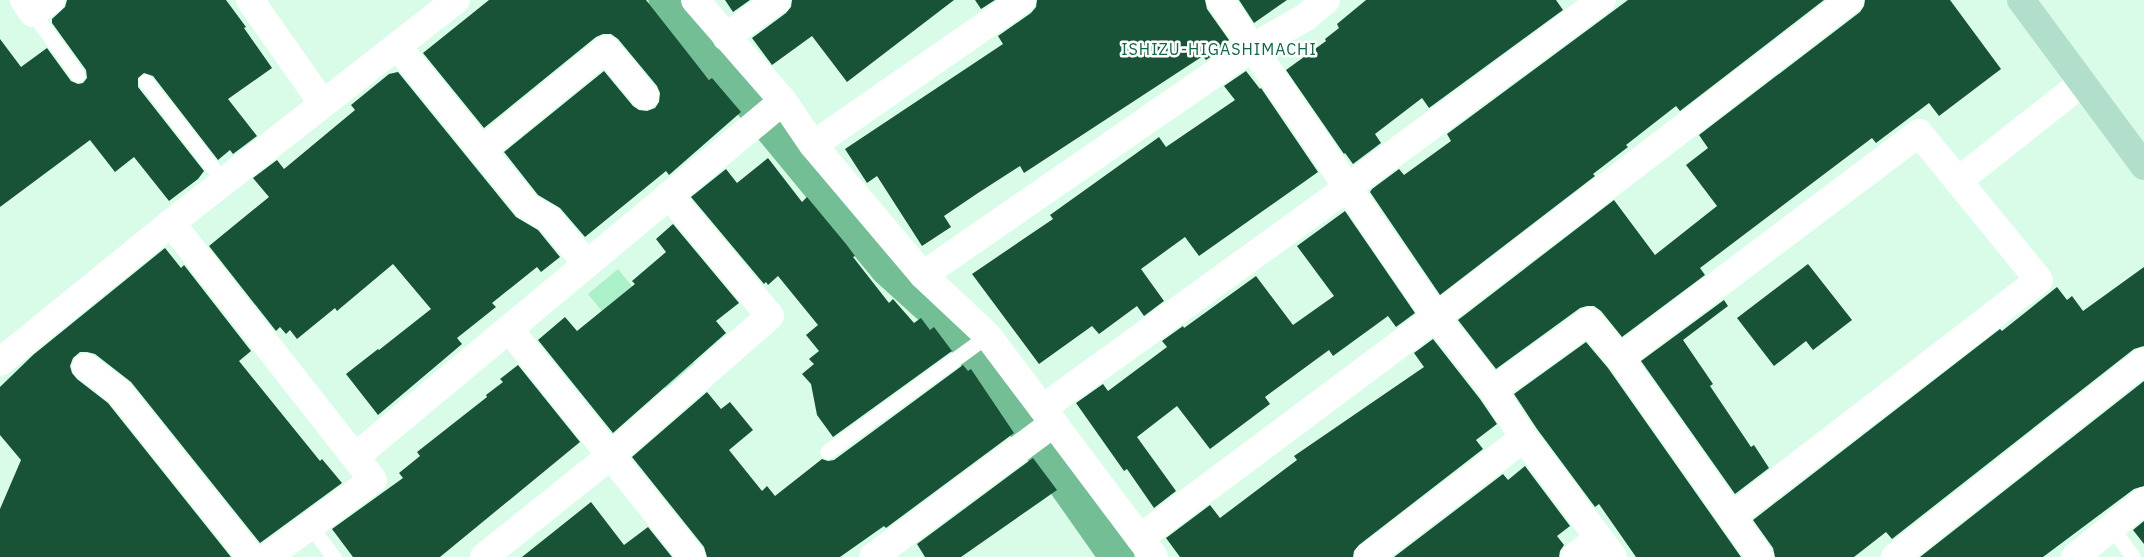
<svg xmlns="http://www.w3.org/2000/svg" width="2144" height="557" viewBox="0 0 2144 557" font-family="'IBM Plex Sans',sans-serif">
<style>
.green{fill:#aaf1c9}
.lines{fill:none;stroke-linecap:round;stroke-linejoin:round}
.canal{stroke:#74be96;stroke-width:35}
.building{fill:#185237}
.lane{stroke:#fff;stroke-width:15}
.street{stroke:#fff;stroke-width:28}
.secondary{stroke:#b2dfcb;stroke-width:28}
.labels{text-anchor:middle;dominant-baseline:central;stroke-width:5;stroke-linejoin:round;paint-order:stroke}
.neighbourhood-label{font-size:16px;letter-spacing:1px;fill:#0f6843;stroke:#fff}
</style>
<rect width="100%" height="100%" fill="#d9fce8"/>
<path class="green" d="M618 269 699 369 669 393 588 294Z"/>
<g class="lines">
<path class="canal" d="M666 0 888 269 960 334 1117 557"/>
</g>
<g class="building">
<path d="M67 0H226L246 27 244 28 272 68 228 99 257 136 233 154 230 150 218 160 153 76 144 73 138 78V87L204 171 198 179 169 201 134 157 115 172 90 140 0 207V39L21 67 47 48 71 81 78 84 83 83 87 78 86 70 52 23V19L65 7Z"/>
<path d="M489 0H646L709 80 712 78 741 112 669 175 666 171 585 237 560 208 538 195 504 152 604 71 633 106 639 110 647 111 655 108 659 102 660 93 657 86 618 39 611 34H603L596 37 484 128 423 53Z"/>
<path d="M725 0H750L733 12Z"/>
<path d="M792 0H954L847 82 812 36 772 65 752 38 786 13 791 7Z"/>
<path d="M975 0H995L981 9Z"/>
<path d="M1037 0H1205L1207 9 1229 40 1226 43 1228 45 1206 60 1203 56 1024 173 1020 166 978 193 944 216 951 227 922 246 877 176 867 183 845 149 1003 44 998 36 1031 13 1036 7Z"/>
<path d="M1239 0H1287L1254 23Z"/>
<path d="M1366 0H1556L1563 10 1429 108 1422 98 1375 134 1381 143 1353 164 1345 153 1344 154 1286 70 1326 41 1325 39 1339 28 1337 24Z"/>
<path d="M1628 0H1824L1680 111 1676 106 1626 145 1628 147 1593 174 1595 176 1440 295 1370 192 1372 189 1399 169 1404 175 1451 141 1447 134Z"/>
<path d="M1865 0H1950L2001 69 1939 116 1929 103 1876 143 1872 138 1700 268 1705 275 1622 337 1601 311 1594 306H1587L1580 308 1496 369 1458 320 1614 200 1655 255 1717 206 1686 165 1708 148 1699 135 1860 12 1864 6Z"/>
<path d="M1246 71 1260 89 1261 88 1318 172 1199 256 1185 237 1141 269 1164 301 1144 316 1137 306 1099 334 1092 326 1039 364 972 274 1053 219 1050 215 1159 137 1166 147 1235 100 1224 86Z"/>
<path d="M398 72 516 217 538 230 560 257 541 272 537 267 492 303 496 307 457 338 462 344 378 415 346 374 378 349 379 350 431 309 393 264 337 311 335 308 297 339 290 330 286 334 280 327 276 331 209 246 269 197 253 178 277 160 284 169 355 110 351 105 389 74Z"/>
<path d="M768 158 802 202 807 197 846 244 855 256 853 257 889 303 893 299 914 323 921 318 930 330 934 327 952 351 833 437 817 415 811 384 802 374 814 364 809 359 819 351 806 335 818 325 778 276 768 285 766 282 764 284 691 197 726 169 737 183Z"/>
<path d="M1345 211 1415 313 1396 327 1388 316 1333 356 1329 350 1265 397 1270 404 1210 449 1177 406 1137 437 1176 491 1154 508 1127 469 1124 471 1076 403 1103 384 1108 391 1167 347 1162 341 1183 326 1184 328 1256 276 1293 325 1334 296 1297 246Z"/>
<path d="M673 224 739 303 716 321 726 333 613 433 538 340 565 317 577 331 635 284 632 281 666 252 656 239Z"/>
<path d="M165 248 181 268 184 265 251 351 239 361 320 461 322 459 342 483 260 543 131 382 95 354 87 352H80L73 358 70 366 72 373 77 379 108 403 231 557H0V509L21 460 0 435V387L33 355Z"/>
<path d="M1808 264 1852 320 1813 350 1806 341 1774 366 1737 318Z"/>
<path d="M2144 267V346L2134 349 1892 539 1886 532 1854 557H1775L1773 548 1753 520 2000 329 2002 331 2057 287 2067 300 2072 296 2083 311Z"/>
<path d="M1724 300 1728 306 1683 340 1713 384 1710 386 1751 447 1754 445 1769 468 1735 494 1641 361Z"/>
<path d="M1433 339 1480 399 1497 424 1476 440 1483 449 1359 545 1354 551 1353 557H1180L1166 538 1210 505 1220 518 1297 460 1294 456 1424 367 1414 353Z"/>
<path d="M1586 342 1608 368 1741 557H1636L1599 504 1595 507 1537 429 1514 394Z"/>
<path d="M518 365 580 442 440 557H353L332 529 403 478 399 473 420 456 417 452 487 397 486 395 503 382 500 379Z"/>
<path d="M963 365 968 371 971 369 1014 433 886 528 884 526 840 557H707L704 547 632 457 707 392 721 409 730 402 753 430 729 450 762 491 767 486 775 496 822 459 828 461 834 460Z"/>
<path d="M2144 381V486L2134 489 2043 557H1920Z"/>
<path d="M1033 458 1057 490 961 557H925L917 544Z"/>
<path d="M1525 466 1570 526 1557 536 1564 545 1560 551 1559 557H1394L1503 474 1508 480Z"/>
<path d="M591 502 624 545 648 527 672 557H522Z"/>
<path d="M2144 521V544L2133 530Z"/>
</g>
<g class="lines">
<g class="lane">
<path d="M33 13 78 75"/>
<path d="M146 82 224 182"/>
<path d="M828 452 988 336"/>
<path d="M310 526 334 557"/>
<path d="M2112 527 2133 557"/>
</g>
<g class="street">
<path d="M24 0 33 13 51 0"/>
<path d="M250 0 323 104"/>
<path d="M695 0 783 101 813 145 923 275 988 336 1154 557"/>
<path d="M1220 0 1436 317 1493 390 1524 438 1613 557"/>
<path d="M726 37 777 0"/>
<path d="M397 46 528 207 548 218 587 264"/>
<path d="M813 145 1022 0"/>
<path d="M482 150 606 49 645 96"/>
<path d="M1958 181 2082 83"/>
<path d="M171 223 373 480 267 557"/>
<path d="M923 275 1253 47 1306 17 1326 0"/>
<path d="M509 329 692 557"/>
<path d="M1620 358 1919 133 2039 280 1731 517"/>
<path d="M0 362 171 223 456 0"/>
<path d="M86 367 119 392 251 557"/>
<path d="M1493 390 1589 321 1620 358 1760 557"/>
<path d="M1043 408 1347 188 1602 0"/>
<path d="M355 457 783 101"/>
<path d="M1140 538 1436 317 1850 0"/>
<path d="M484 557 610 456 770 316 669 195"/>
<path d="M873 557 1054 423"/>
<path d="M1368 557 1524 438"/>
<path d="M1574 557 1599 538"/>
<path d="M1895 557 2144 361"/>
<path d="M2075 557 2144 501"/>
</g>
<path class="secondary" d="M2021 0 2144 166"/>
</g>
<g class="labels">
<g class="neighbourhood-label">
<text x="1219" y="49">ISHIZU-HIGASHIMACHI</text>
</g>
</g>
</svg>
